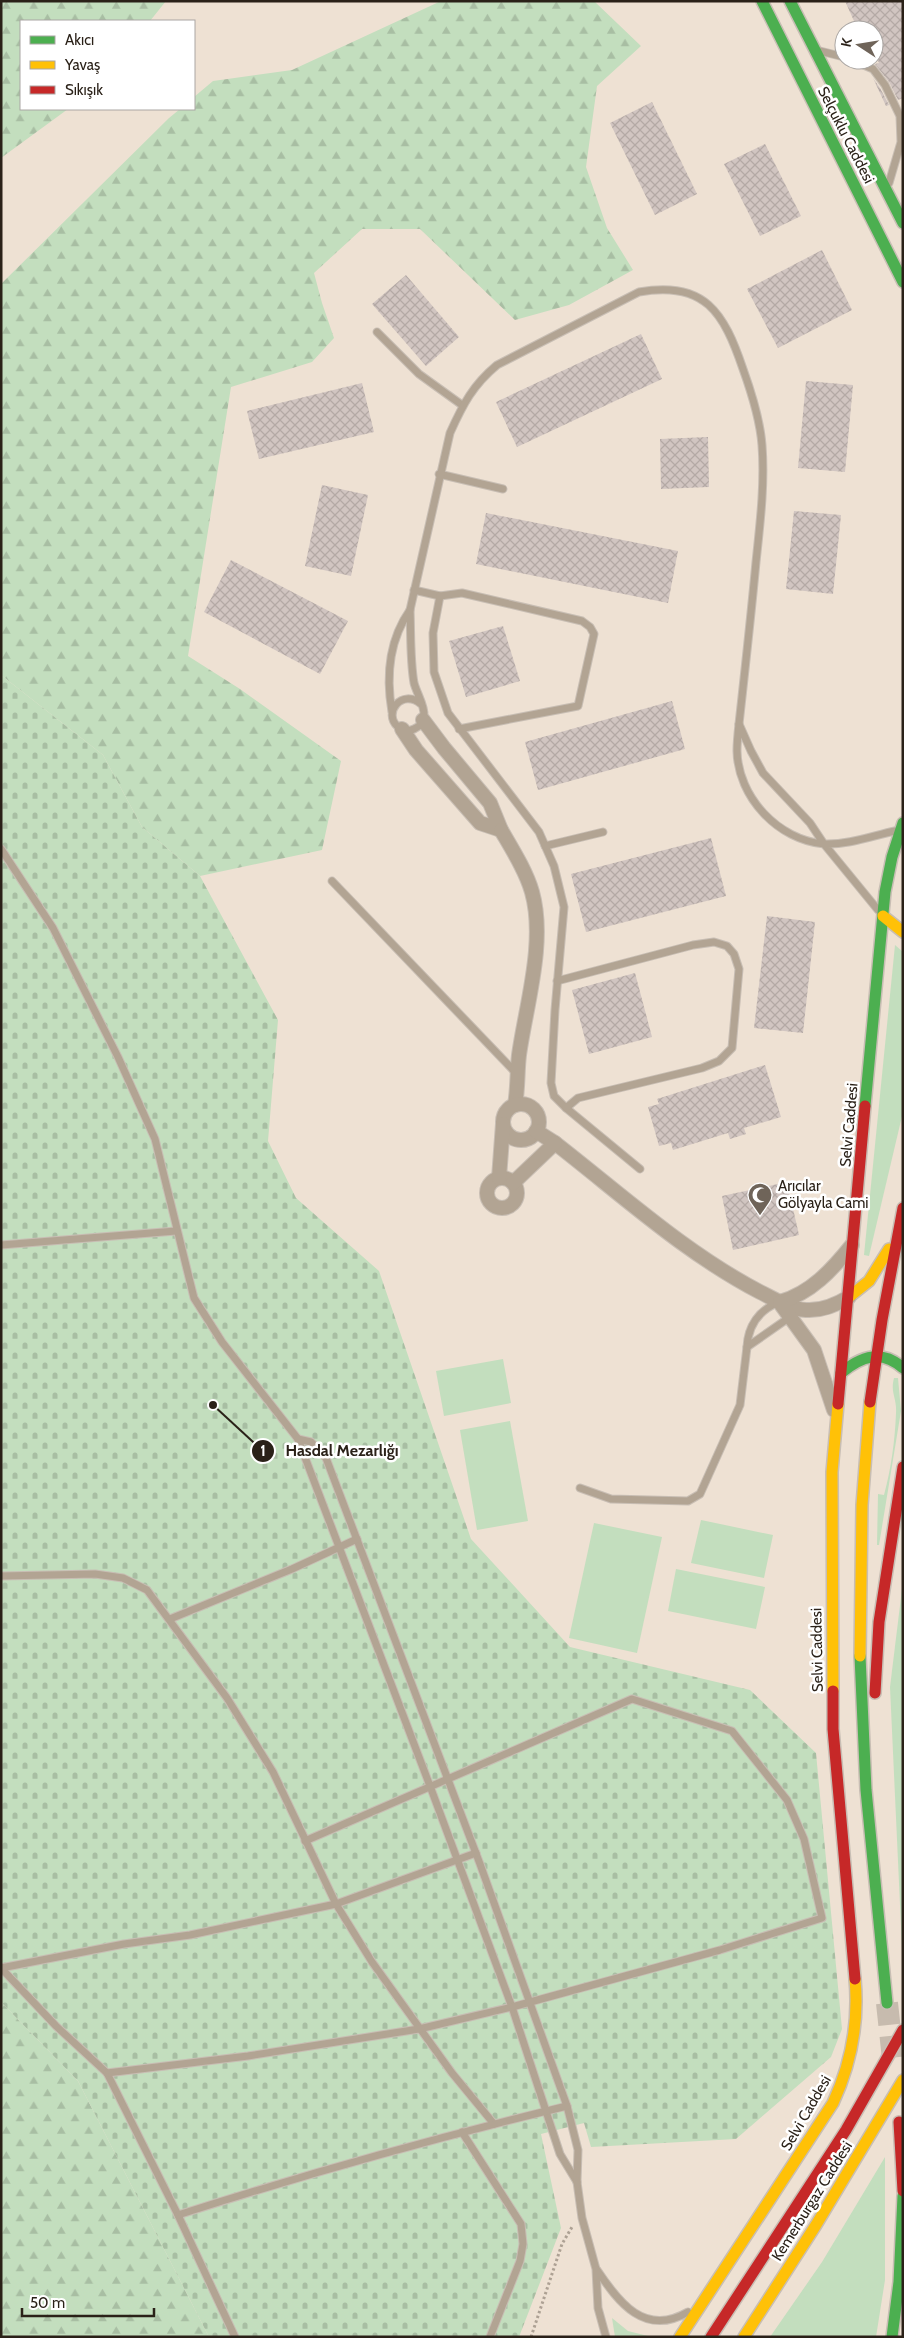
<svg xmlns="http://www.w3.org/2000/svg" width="904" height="2338" viewBox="0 0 904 2338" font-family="Cabin,sans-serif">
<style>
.green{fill:#c3debe}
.forest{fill:url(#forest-firs)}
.cemetery{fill:url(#cemetery-stones)}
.building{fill:url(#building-cross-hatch)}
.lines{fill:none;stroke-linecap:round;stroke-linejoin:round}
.primary-tunnel{stroke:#c7bbae;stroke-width:22;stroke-dasharray:22 11;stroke-linecap:butt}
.lane-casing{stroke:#c8beb4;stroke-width:9}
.street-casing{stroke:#c8beb4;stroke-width:16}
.fast-casing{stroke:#c8beb4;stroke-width:14}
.slow-casing{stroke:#c8beb4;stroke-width:14}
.jam-casing{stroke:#c8beb4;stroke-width:14}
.path{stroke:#ada194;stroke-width:3;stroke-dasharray:2.5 2.5;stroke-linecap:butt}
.lane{stroke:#b2a493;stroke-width:7}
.street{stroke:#b2a493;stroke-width:14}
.fast{stroke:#4caf50;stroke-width:11}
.slow{stroke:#ffc107;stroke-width:11}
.jam{stroke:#c62828;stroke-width:11}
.labels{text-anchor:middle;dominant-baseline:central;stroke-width:5;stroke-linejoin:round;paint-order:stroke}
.street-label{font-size:15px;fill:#2a2118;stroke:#fff}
.poi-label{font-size:15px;fill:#2a2118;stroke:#fff;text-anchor:start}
.leader{fill:none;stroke:#2a2118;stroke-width:2}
.callout-dot{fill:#2a2118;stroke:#fff;stroke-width:2}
.mark-label{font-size:15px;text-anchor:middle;font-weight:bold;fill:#fff}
.callout-label{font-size:16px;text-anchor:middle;font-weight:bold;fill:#2a2118;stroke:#fff;stroke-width:5;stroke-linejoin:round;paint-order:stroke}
</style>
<defs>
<pattern id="forest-firs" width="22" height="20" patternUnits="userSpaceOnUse" patternTransform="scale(1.25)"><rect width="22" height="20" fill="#c3debe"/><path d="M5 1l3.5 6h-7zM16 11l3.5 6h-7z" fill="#a8bea3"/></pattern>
<pattern id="cemetery-stones" width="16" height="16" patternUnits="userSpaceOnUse" patternTransform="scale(1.25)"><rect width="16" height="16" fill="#c3debe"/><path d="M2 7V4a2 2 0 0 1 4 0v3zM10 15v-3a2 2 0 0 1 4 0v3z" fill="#a8bea3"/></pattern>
<pattern id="building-cross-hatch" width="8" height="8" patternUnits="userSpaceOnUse" patternTransform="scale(1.25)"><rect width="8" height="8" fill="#d1c5c1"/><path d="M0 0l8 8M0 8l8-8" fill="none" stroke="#b4a9a5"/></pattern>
</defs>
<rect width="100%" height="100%" fill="#eee1d3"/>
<g class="green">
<path d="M895 945 903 952V1112L869 1256 864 1255Z"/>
<path d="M503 1359 511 1403 444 1416 436 1371Z"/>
<path d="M894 1378H898L901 1411 879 1545H877L878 1494 884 1495C891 1469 895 1440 896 1413 897 1398 890 1393 894 1378Z"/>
<path d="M510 1421 528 1521 477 1530 460 1430Z"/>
<path d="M701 1520 773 1535 764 1578 691 1563Z"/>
<path d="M594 1523 662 1537 637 1653 569 1638Z"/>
<path d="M676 1569 765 1587 756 1629 668 1611Z"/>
<path d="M903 1581V1970L890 1687Z"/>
<path d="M885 2157V2280L876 2337H770L822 2262Z"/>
<path d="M612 2318 628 2331 652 2337H615Z"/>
</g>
<g class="forest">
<path d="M1 1H166L150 21H21V109H68L1 158Z"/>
<path d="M441 1H594L641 46 597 86 586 167 607 228 633 270 569 305 515 320 420 229H362L314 273 322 303 334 338 312 362 231 387 188 656 240 689 341 761 322 850 200 876 142 827 103 755 1 675V284L169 118 180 109H194V97L213 81 292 70Z"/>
<path d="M1 2002 78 2081 209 2337H1Z"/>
</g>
<path class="cemetery" d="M1 675 103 755 142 827 200 876 278 1020 268 1141 296 1198 379 1271 471 1539 570 1647 750 1690 816 1753 842 2029 831 2057 736 2139 591 2147 584 2123 541 2134 561 2228 519 2337H209L78 2081 1 2002Z"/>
<g class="building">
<path d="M845 1H903V98L898 100 889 82 875 64 879 63 874 51V30H858Z"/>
<path d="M873 78 880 88 889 105 886 106Z"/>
<path d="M652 102 697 194 655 215 610 123Z"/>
<path d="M765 144 801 216 760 236 724 164Z"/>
<path d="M822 250 852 310 778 348 747 289Z"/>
<path d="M406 275 459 337 426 366 372 304Z"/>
<path d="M641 334 662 379 517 447 496 402Z"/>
<path d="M806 381 853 385 845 472 798 468Z"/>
<path d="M362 383 374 432 259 459 247 411Z"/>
<path d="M708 437 709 487 661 489 660 439Z"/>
<path d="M322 485 368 495 351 576 305 566Z"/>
<path d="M794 511 841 515 833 594 786 589Z"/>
<path d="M486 513 678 551 668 603 476 564Z"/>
<path d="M231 560 348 621 320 674 204 612Z"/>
<path d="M503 626 520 681 466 697 449 641Z"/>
<path d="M672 701 685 749 538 790 525 742Z"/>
<path d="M711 838 726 896 586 932 571 874Z"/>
<path d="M767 916 815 922 803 1033 754 1028Z"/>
<path d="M635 973 652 1037 589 1054 572 990Z"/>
<path d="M765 1065 781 1117 744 1128 746 1134 730 1139 728 1133 673 1150 671 1143 659 1146 648 1107 659 1104 657 1099Z"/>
<path d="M787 1182 799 1235 733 1250 722 1196Z"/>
</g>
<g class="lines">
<path class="primary-tunnel" d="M887 2003 893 2059"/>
<defs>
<g id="lane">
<path d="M820 51 844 57"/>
<path d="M852 60 873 69 885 85 900 116 901 142 889 183"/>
<path d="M377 332 419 374 462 405"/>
<path d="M439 474 503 489"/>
<path d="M414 590 440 596 433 633 434 672 448 713 539 832 554 866 564 907 555 1010 551 1083 554 1096 566 1108 640 1169"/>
<path d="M440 596 462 593 582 621 590 627 594 634 578 706 459 729"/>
<path d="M410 610 450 433C463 404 473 385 497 365L639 292C705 280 724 313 743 369 752 394 760 419 762 445 765 484 760 524 756 562 751 616 745 670 739 724"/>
<path d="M392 712C386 677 389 640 410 610 411 634 410 660 414 683 417 694 425 706 424 716 423 728 407 735 398 727 382 713 402 688 421 704"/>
<path d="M545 846 603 832"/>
<path d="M1 849 53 928 118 1057 155 1139 194 1298 222 1342 298 1439 430 1786 512 2007 560 2154 577 2182"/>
<path d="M332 881 516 1073"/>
<path d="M878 910 824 844 810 823 763 773 751 751 739 724C738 733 737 742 737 751 738 797 778 840 824 844 848 845 872 836 895 831"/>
<path d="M557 981 693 945 714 942 727 946 734 954 739 969 732 1048 719 1061 702 1068 578 1098 566 1108"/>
<path d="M1 1245 176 1231"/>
<path d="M779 1302C759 1310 748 1326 747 1347L790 1317"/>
<path d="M298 1439 311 1442 326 1458 480 1864 567 2106 578 2150 577 2182 582 2218 596 2269 598 2308 606 2337"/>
<path d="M580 1488 611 1499 688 1501 700 1494 740 1405 747 1347"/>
<path d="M1 1576 95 1574 123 1578 147 1590 227 1698 273 1772 336 1904 372 1962 452 2073 494 2124"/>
<path d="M170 1619 292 1569 357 1539"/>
<path d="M1 1968 124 1944 190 1935 336 1904 476 1853"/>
<path d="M1 1968 56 2026 107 2073 178 2215 235 2337"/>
<path d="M107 2073 248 2056 419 2029 512 2007 720 1950 822 1918 804 1839 787 1800 732 1731 632 1699 305 1841"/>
<path d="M462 2132 521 2224 523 2244 520 2261 490 2337"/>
<path d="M178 2215C306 2174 436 2138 567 2106"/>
<path d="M597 2270C619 2303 645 2337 688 2312"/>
</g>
<g id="street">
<path d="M402 729 416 750 480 823 501 830 490 803 444 748 423 720"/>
<path d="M501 830C512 849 526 871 532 892 546 942 526 1005 519 1055 517 1072 518 1088 515 1105"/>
<circle cx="521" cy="1122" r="18"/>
<path d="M536 1131 555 1143C622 1195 685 1253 760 1292 774 1299 790 1309 806 1310 821 1311 836 1305 849 1297"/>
<circle cx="502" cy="1193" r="15"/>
<path d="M499 1178 503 1124"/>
<path d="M513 1183 555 1143"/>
<path d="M780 1302C811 1293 832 1270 852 1245"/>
<path d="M780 1303 814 1350 834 1410"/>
</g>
<g id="fast">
<path d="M762 1 903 282"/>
<path d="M790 1 903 223"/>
<path d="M865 1106 885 892 892 857 903 823"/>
<path d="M841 1373C861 1356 882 1349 903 1368"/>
<path d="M860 1656 866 1790 887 2003"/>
<path d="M892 2337 899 2282 903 2196"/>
</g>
<g id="slow">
<path d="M883 916 903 932"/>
<path d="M849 1297 869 1281 889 1249"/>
<path d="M860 1656 862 1505 870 1402"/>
<path d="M833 1691 832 1472 838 1404"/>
<path d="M680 2337 833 2103C851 2064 859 2022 855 1979"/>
<path d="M744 2337 816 2225 903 2080"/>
</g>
<g id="jam">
<path d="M870 1402 882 1320 903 1208"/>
<path d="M838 1404 865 1106"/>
<path d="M833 1691V1729L855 1979"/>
<path d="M875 1693 879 1622 903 1467"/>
<path d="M899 2122 903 2191"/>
<path d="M711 2337 846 2130 903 2030"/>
</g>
</defs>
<use href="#lane" class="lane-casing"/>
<use href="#street" class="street-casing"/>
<use href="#fast" class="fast-casing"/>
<use href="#slow" class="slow-casing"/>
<use href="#jam" class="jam-casing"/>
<path class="path" d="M531 2337 562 2244 572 2227"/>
<use href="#lane" class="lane"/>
<use href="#street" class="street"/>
<use href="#fast" class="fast"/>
<use href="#slow" class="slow"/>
<use href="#jam" class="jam"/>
</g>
<defs>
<symbol id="mosque-pin" viewBox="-11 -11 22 30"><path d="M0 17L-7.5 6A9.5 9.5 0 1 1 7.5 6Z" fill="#6f6459" stroke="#fff"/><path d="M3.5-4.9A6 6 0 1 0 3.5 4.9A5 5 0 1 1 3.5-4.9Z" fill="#fff"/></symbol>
</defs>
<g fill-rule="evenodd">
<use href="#mosque-pin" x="746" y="1181" width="28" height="38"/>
</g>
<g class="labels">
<g class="street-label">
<text transform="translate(846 135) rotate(63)">Selçuklu Caddesi</text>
<text transform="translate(849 1125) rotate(-85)">Selvi Caddesi</text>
<text transform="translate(817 1650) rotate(-91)">Selvi Caddesi</text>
<text transform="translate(806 2113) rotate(-60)">Selvi Caddesi</text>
<text transform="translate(812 2201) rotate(-58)">Kemerburgaz Caddesi</text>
</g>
<g class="poi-label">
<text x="778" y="1186">Arıcılar<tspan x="778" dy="17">Gölyayla Cami</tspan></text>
</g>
</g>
<path class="leader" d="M213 1405L263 1451"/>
<g class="callout-dot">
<circle cx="213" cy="1405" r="5"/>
<circle cx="263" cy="1451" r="12"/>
</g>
<g class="mark-label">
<text x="263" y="1456">1</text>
</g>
<g class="callout-label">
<text x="342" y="1456">Hasdal Mezarlığı</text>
</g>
<rect width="904" height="2338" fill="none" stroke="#2a2118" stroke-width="5"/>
<rect x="20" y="20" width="175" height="90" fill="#ffffff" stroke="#aaa6a3"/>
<rect x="30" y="36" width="25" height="8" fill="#4caf50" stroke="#aaa6a3"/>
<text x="65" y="45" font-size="15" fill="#2a2118">Akıcı</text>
<rect x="30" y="61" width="25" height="8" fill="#ffc107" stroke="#aaa6a3"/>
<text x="65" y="70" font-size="15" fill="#2a2118">Yavaş</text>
<rect x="30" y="86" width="25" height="8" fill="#c62828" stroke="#aaa6a3"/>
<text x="65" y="95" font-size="15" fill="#2a2118">Sıkışık</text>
<g transform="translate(859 45) rotate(282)"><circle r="24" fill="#ffffff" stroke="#aaa6a3"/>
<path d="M0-4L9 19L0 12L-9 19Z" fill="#6f6459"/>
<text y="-8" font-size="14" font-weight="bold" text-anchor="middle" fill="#2a2118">K</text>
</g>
<path d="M22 2308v8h132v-8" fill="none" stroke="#2a2118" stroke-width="2.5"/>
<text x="30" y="2308" font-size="15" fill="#2a2118" stroke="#ffffff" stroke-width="4" paint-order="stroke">50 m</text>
</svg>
